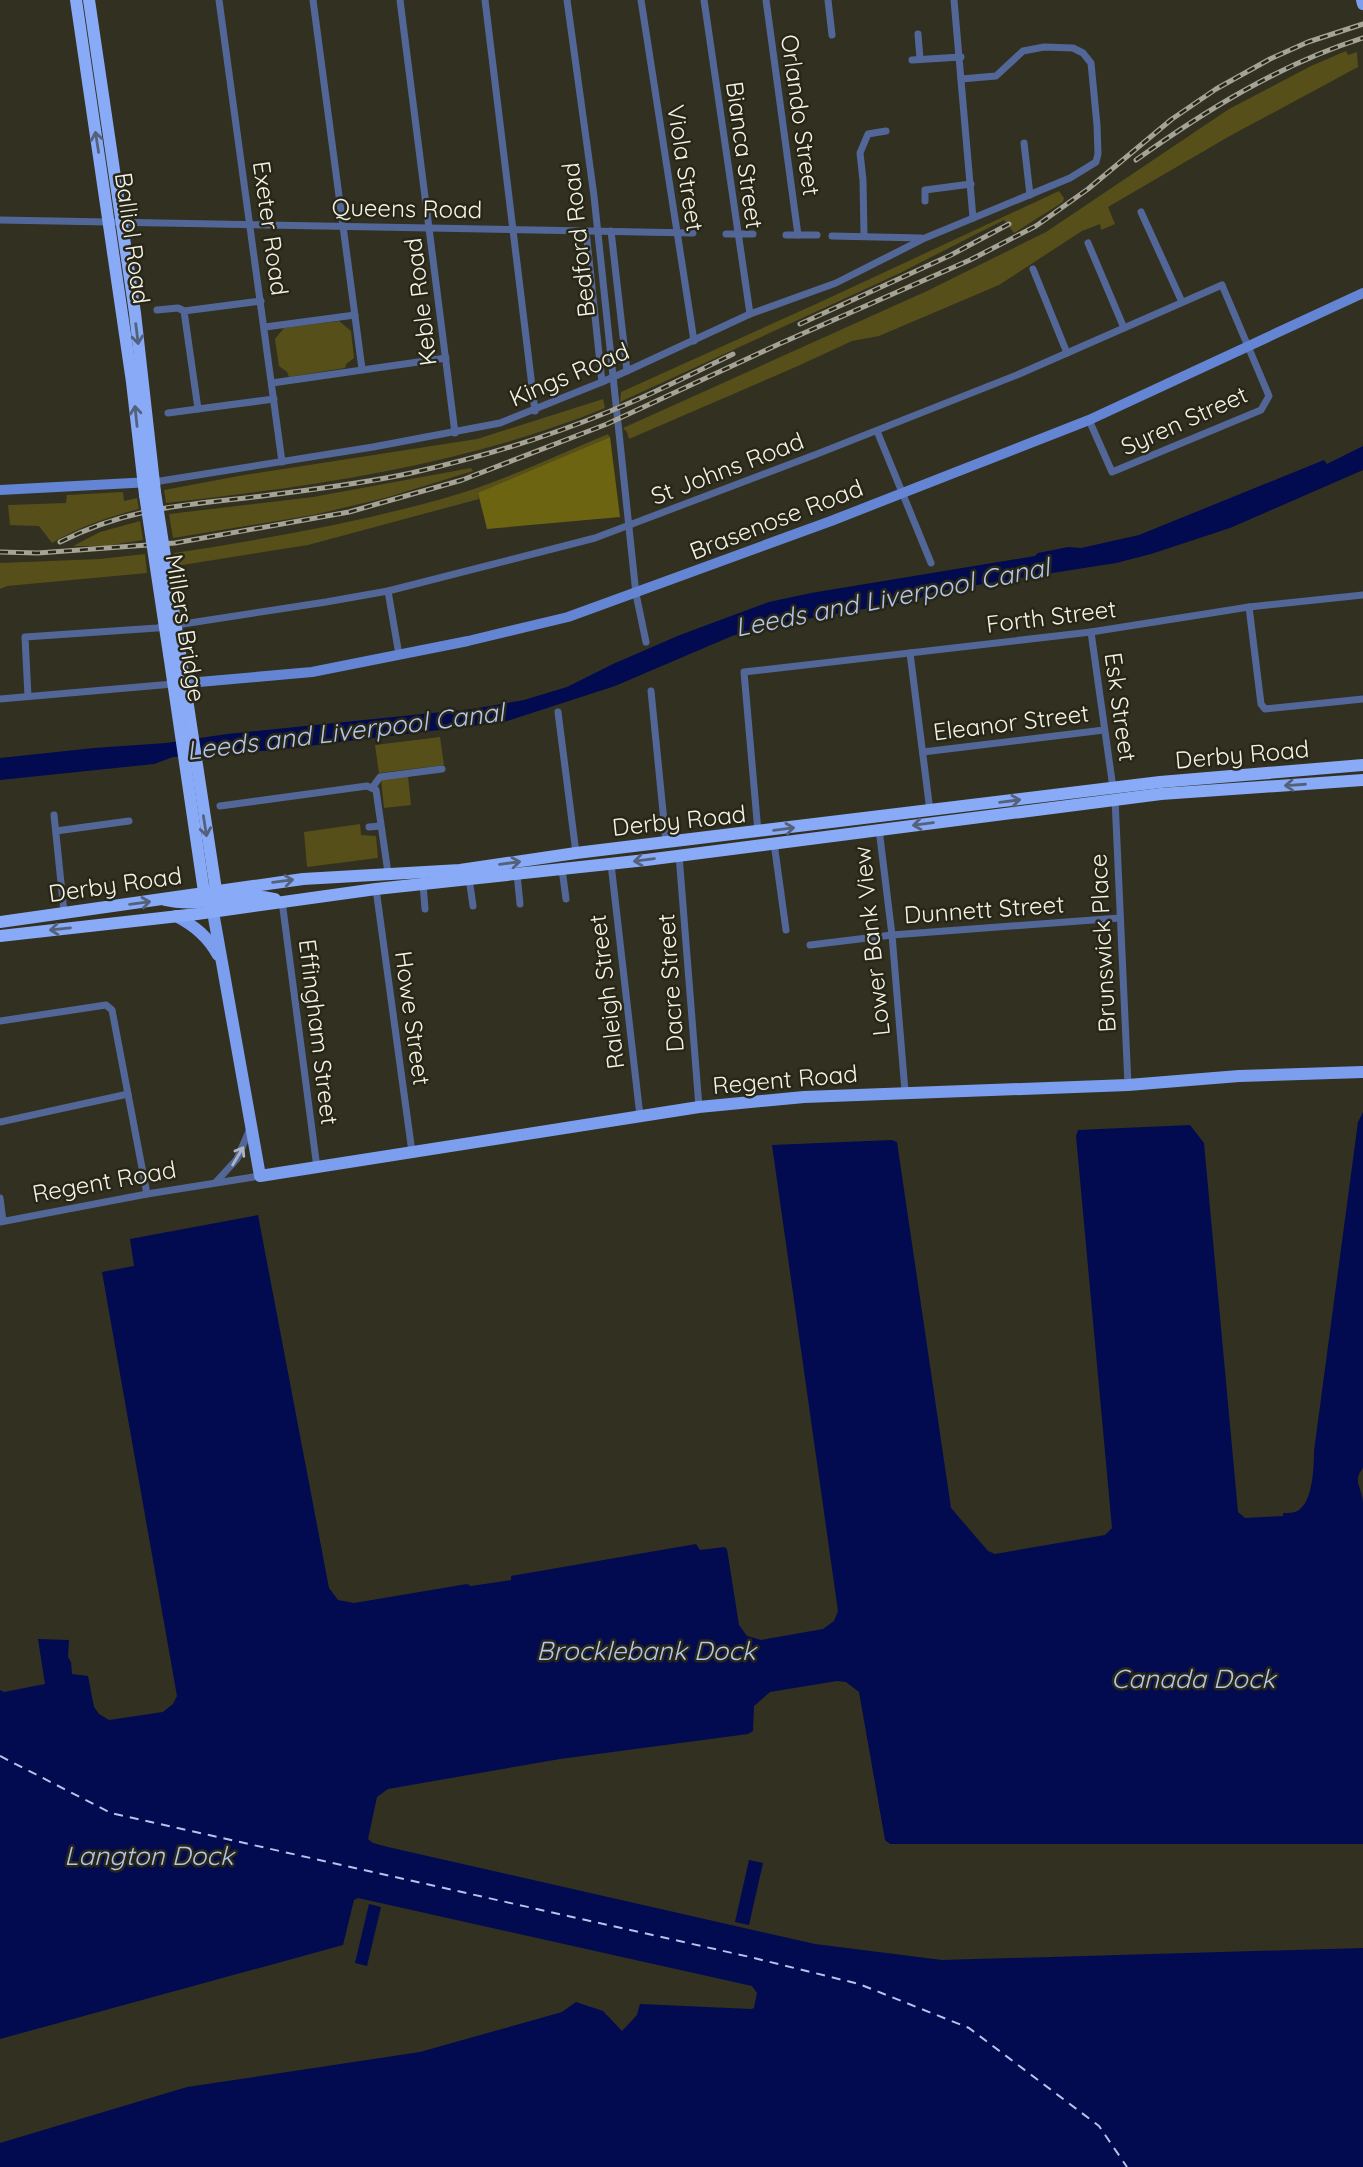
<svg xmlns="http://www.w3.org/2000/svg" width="1363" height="2167" viewBox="0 0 1363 2167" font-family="Quicksand,sans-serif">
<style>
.green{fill:#564f19}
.forest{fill:#6d6411}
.water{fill:#020b4f}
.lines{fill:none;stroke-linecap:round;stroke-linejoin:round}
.ferry{stroke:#b2c5ed;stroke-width:2;stroke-dasharray:9 7;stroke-linecap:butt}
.minor{stroke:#526798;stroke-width:7}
.secondary{stroke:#6485d3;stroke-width:10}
.primary{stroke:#7c9eee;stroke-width:12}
.trunk{stroke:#89aaf6;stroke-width:12}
.rail-casing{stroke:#a4a396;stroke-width:5}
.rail{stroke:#282617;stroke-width:2.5;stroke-dasharray:8;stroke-linecap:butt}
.minor-bridge{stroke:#526798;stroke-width:7}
.trunk-bridge{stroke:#89aaf6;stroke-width:12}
.oneway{stroke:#54617b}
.oneway2{stroke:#abb4c4}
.labels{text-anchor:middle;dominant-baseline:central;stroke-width:5;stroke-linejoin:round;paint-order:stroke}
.street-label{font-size:24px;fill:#f3f3e8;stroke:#282617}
.water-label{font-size:26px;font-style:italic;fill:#b2c5ed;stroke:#282617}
</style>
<rect width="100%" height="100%" fill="#323020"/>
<g class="green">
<path d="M1346 51 1348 55 1357 52 1358 67 1228 137 1108 207 1115 224 1101 230 1100 224 1082 231 999 285 879 336 852 341 798 366 629 439 627 432 623 428 927 291 1046 232 1229 109 1311 66Z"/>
<path d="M1059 191 1064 198 1063 202 1014 233 1004 220 898 274 620 402 621 392 816 304Z"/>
<path d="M339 321 351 331 354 358 346 364 345 368 289 377 287 372 279 366 275 339 284 328Z"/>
<path d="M603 399 605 408C465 465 316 486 166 503L164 490 244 475 477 439Z"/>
<path d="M608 434 610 437 478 494 479 499 308 545 176 566 174 553C265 539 356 523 445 498 501 482 555 456 608 434Z"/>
<path d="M471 468 473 471 385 498 313 515 173 538 169 514 313 497Z"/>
<path d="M123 492 124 501 137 498 139 509C108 517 79 527 52 543L39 526 10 525 8 505 66 503 67 495Z"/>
<path d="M140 521 143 540 105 546H73L100 532Z"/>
<path d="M145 554 147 573 7 586 0 589V563L100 559Z"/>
<path d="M440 737 444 765 379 773 375 745Z"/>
<path d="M408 776 411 805 384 808 381 778Z"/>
<path d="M360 824 361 835 376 836 378 858 307 867 304 832Z"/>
</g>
<path class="forest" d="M610 437 620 517 487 529 478 493Z"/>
<g class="water">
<path d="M1363 446V470L1230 528 1151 554 1116 563 933 592 916 600 766 626 732 636 615 686 504 722 276 750 173 757 154 764 0 780V758L94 748 166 743 227 734 472 709 524 700 567 687 613 664 680 635 769 602 811 593 1035 556 1038 553 1068 547 1081 548 1139 535 1324 460 1327 464Z"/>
<path d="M1363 1112V1468C1354 1479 1359 1484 1362 1496 1363 1500 1363 1504 1363 1508V1844H890L885 1840 859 1692 846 1682 837 1681 770 1692 754 1706 753 1731 748 1734 560 1759 388 1789 377 1797 368 1839 373 1843 388 1847 815 1944 942 1960 1363 1948V2167H0V2143L187 2087 420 2052 562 2012 576 2002 603 2011 622 2031 637 2015 640 2004 751 2009 754 2008 757 1993 752 1986 358 1898 354 1900 343 1945 0 2039V1690L4 1692 45 1684 38 1639 69 1640 68 1657 71 1662 72 1674 88 1676 94 1707 99 1714 109 1720 163 1712 173 1704 177 1696 102 1272 134 1266 130 1239 258 1215 329 1588 338 1600 354 1603 467 1584 471 1586 511 1580V1576L696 1544 700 1550 724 1547 727 1549 739 1625 747 1636 761 1640 823 1629 834 1621 838 1611 772 1145 892 1140 897 1142 951 1508 988 1551 995 1554 1105 1535 1112 1528 1076 1136 1078 1130 1190 1125 1204 1143 1238 1512 1245 1518 1283 1516V1513C1289 1513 1295 1513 1299 1510 1313 1500 1314 1466 1314 1451L1358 1122Z"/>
<path d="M749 1860 763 1863 749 1925 735 1922Z"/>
<path d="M369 1904 381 1907 367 1966 355 1963Z"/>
</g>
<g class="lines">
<path class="ferry" d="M0 1756 111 1813 750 1957 859 1984 969 2028 1099 2126 1127 2167"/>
<g class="minor">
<path d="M219 0 282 462"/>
<path d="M313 0 362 369"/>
<path d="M400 0 455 433"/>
<path d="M485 0 535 411"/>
<path d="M567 0 594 196 636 594 646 642"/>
<path d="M641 0 694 341"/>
<path d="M704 0 750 314"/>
<path d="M766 0 798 235"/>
<path d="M828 0 832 35"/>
<path d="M954 0 973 218"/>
<path d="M918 34 920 59"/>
<path d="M912 60 961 57"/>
<path d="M1024 143 1030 195"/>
<path d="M925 201V190L971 184"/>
<path d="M1141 212 1182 302"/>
<path d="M0 220 693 233"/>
<path d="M611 231 627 371 750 314 836 283 925 238 1070 178 1096 162 1098 154 1097 125 1091 63 1083 53 1073 48 1044 47 1023 51 996 76 961 79"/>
<path d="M726 234H753"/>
<path d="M786 235H817"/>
<path d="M832 236 921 238"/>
<path d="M864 236 863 180 860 153 868 134 886 131"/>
<path d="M1088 243 1124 328"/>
<path d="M1033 269 1067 353"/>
<path d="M261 301 184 311 198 409 274 399"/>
<path d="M157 310 178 308 184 311"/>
<path d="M265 327 355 315"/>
<path d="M272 383 446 358"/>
<path d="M168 413 198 409"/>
<path d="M877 431 931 563"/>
<path d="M154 482 373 447 500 423 602 382 586 231"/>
<path d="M388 591 399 655"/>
<path d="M1249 607 1261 704 1265 709 1363 699"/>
<path d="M1091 632 1113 788"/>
<path d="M910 653 930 811"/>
<path d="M651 691 666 842"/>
<path d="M28 696 25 637 157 628 326 602 388 591 595 538 817 454 1017 375 1222 285 1269 396 1261 410 1112 472 1089 420"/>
<path d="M0 699 173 684"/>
<path d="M558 712 576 853"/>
<path d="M923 752 1104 730"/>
<path d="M372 788 380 777 442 769"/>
<path d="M1115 799 1128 1085"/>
<path d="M220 806 367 786 376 790 388 873"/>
<path d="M54 815 64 912"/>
<path d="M369 827 380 826"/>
<path d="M879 829 892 935 905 1091"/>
<path d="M56 831 129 821"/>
<path d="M758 832 744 672 1091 632 1249 607 1363 595"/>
<path d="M774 843 786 930"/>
<path d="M679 855 699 1107"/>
<path d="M611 864 640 1116"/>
<path d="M562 869 566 899"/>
<path d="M517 874 520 904"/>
<path d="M469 878 473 906"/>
<path d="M423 884 425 909"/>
<path d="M376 889 412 1152"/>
<path d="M282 901 317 1168"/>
<path d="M810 945 892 935 1120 918"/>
<path d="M0 1021 106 1005 112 1010 147 1194"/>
<path d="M0 1122 128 1094"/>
<path d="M216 1182 237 1159 249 1131"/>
<path d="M0 1198 3 1221"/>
<path d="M0 1222 147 1194 260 1176"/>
</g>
<g class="secondary">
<path d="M0 490 151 482"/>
<path d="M176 684 312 672 468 641 568 617 831 521 1089 420 1363 293"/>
</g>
<g class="primary">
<path d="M1362 0 1363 4"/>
<path d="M213 912 260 1176 699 1107 804 1097 1128 1085 1239 1076 1363 1072"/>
<path d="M176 916C195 926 208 937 218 955"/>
</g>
<g class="trunk">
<path d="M76 0 132 382 145 495"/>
<path d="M89 0 135 313 155 492"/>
<path d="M180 653 216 890 212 901 213 912"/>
<path d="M169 654 204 892 209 898"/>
<path d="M165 900C202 909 239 890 275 899"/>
<path d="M0 922 303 879 460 870 576 853 1160 782 1363 765"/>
<path d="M0 936 197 914 376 889 646 860 1161 794 1363 780"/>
</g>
<defs>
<g id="rail">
<path d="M1136 160C1206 110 1281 64 1363 38"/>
<path d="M800 324 951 255 1009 224"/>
<path d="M60 542C133 505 192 505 270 495 317 489 366 483 411 473 478 458 545 438 608 412 651 395 692 374 733 354"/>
<path d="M0 552 38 553 175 543 349 512 462 480 607 424 779 344 970 260 1036 226 1088 189 1172 119 1216 89 1270 59 1308 42 1363 24"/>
</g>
</defs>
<use href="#rail" class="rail-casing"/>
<use href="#rail" class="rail"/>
<path class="minor-bridge" d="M602 382 627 371"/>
<g class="trunk-bridge">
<path d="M155 492 180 653"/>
<path d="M145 495 169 654"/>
</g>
</g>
<defs><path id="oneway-shaft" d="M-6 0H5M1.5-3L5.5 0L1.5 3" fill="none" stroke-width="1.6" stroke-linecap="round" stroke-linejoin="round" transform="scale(1.75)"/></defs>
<g class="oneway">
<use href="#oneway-shaft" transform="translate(97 142) rotate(-99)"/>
<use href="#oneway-shaft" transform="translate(137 334) rotate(83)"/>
<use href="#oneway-shaft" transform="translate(136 416) rotate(-96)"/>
<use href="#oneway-shaft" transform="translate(1295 785) rotate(176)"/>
<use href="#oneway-shaft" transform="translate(1010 801) rotate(-7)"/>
<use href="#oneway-shaft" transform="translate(923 824) rotate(173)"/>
<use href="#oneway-shaft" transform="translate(205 826) rotate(81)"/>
<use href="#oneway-shaft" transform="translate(784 829) rotate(-7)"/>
<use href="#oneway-shaft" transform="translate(644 860) rotate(173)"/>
<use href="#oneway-shaft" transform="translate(510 863) rotate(-8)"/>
<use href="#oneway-shaft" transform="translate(283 881) rotate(-7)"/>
<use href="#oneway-shaft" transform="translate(140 903) rotate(-7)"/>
<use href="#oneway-shaft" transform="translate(60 929) rotate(174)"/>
</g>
<use class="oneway2" href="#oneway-shaft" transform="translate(238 1156) rotate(-59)"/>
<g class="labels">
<g class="street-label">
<text transform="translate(801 115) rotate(82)">Orlando Street</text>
<text transform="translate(745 155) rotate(82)">Bianca Street</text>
<text transform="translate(686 168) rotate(81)">Viola Street</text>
<text transform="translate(407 208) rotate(1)">Queens Road</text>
<text transform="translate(271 228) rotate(82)">Exeter Road</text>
<text transform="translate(133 238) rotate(82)">Balliol Road</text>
<text transform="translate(578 240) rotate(-96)">Bedford Road</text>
<text transform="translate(420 302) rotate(-97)">Keble Road</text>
<text transform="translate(569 374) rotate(-23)">Kings Road</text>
<text transform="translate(1184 420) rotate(-24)">Syren Street</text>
<text transform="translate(727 468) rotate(-21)">St Johns Road</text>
<text transform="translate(776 519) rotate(-21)">Brasenose Road</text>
<text transform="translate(1051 616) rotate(-7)">Forth Street</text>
<text transform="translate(186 628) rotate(81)">Millers Bridge</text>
<text transform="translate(1121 707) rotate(82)">Esk Street</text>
<text transform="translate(1011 722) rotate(-7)">Eleanor Street</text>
<text transform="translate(1242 754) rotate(-5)">Derby Road</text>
<text transform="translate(679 820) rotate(-6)">Derby Road</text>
<text transform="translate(115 884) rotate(-8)">Derby Road</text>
<text transform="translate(984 909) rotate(-4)">Dunnett Street</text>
<text transform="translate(871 941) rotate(-96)">Lower Bank View</text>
<text transform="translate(1102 943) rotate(-93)">Brunswick Place</text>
<text transform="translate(670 983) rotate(-94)">Dacre Street</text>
<text transform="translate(606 992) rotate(-97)">Raleigh Street</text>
<text transform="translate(413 1018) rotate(82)">Howe Street</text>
<text transform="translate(319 1032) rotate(83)">Effingham Street</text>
<text transform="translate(785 1079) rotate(-5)">Regent Road</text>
<text transform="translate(104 1181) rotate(-10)">Regent Road</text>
</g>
<g class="water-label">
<text transform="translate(892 597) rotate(-11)">Leeds and Liverpool Canal</text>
<text transform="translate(345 731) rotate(-7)">Leeds and Liverpool Canal</text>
<text x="646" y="1650">Brocklebank Dock</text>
<text x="1193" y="1678">Canada Dock</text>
<text x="149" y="1855">Langton Dock</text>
</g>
</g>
</svg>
